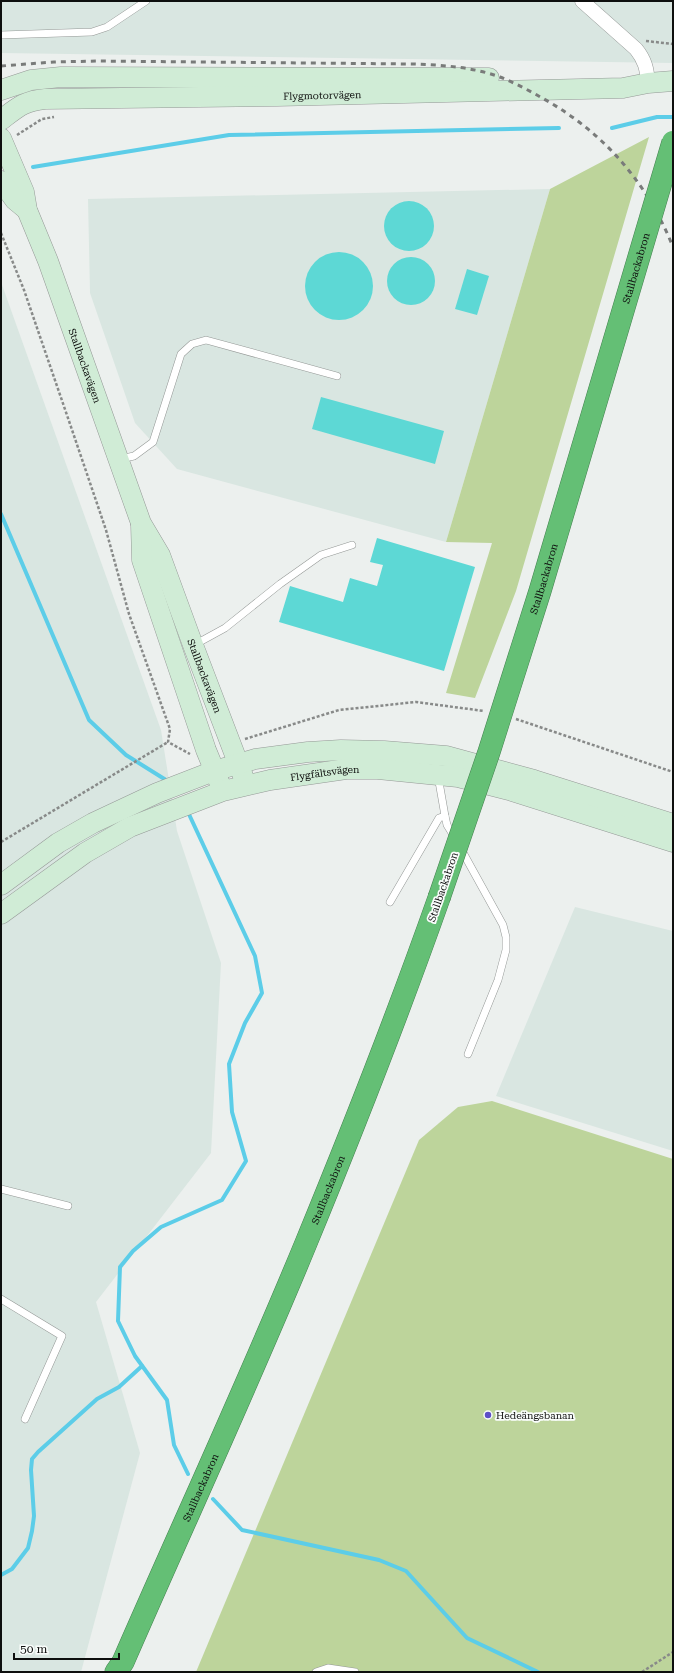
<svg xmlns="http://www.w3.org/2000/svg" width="674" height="1673" viewBox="0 0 674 1673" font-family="'Roboto Serif',serif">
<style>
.built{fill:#d9e6e1}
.green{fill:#bdd49b}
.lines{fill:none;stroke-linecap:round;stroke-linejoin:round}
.stream{stroke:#5ccde8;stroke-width:4}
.building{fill:#5dd8d5}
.lane-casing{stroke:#949896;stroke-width:8}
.street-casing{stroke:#949896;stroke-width:15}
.secondary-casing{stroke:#949896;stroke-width:21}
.highway-casing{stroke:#468151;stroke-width:23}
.path{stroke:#888a89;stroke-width:2.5;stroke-dasharray:3 2;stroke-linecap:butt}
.lane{stroke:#fff;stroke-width:7}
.street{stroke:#fff;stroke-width:14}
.secondary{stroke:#d0ecd6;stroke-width:20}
.highway{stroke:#64bf75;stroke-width:22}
.rail{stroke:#797b7a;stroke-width:3;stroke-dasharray:5 5;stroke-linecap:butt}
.highway-bridge-casing{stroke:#468151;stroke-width:23;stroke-linecap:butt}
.highway-bridge{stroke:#64bf75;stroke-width:22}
.poi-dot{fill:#5d4fc7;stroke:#f9fdfb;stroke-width:1.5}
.labels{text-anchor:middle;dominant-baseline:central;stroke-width:3.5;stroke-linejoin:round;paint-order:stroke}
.street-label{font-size:10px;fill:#0e0f0e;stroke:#f9fdfb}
.poi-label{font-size:10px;fill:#0e0f0e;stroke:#f9fdfb;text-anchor:start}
</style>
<rect width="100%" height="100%" fill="#ecf0ee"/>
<g class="built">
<path d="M1 1H673V63L1 53Z"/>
<path d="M550 189 446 542 177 469 135 423 90 293 88 199Z"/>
<path d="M1 282 161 730 177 831 221 963 211 1153 96 1302 140 1453 81 1672H1Z"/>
<path d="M575 907 673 931V1151L496 1096Z"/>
</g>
<g class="green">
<path d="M649 137 516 591 475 698 446 693 492 543 446 542 550 189Z"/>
<path d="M492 1101 673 1159V1672H196L419 1140 458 1107Z"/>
</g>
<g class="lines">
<g class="stream">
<path d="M612 128 657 117H673"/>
<path d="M33 167 229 135 559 128"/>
<path d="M1 514 89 720 126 755 166 780 168 783"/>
<path d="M187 810 255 956 262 993 245 1023 229 1064 232 1112 246 1161 222 1200 161 1227 133 1251 120 1267 118 1321 135 1356 167 1400 174 1445 188 1474"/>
<path d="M213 1499 242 1530 379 1560 406 1571 467 1638 538 1672"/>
<path d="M1 1575 12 1569 28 1548 32 1531 34 1516 31 1470 32 1459 38 1452 97 1399 119 1387 142 1366"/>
</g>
</g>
<g class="building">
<circle cx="409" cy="226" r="25"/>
<circle cx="339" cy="286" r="34"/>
<circle cx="411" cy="281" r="24"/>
<path d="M467 269 489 276 477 315 455 309Z"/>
<path d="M321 397 444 431 435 464 312 429Z"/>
<path d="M377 538 475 567 444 671 279 622 290 586 343 602 350 578 377 586 383 565 370 562Z"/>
</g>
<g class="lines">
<defs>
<g id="lane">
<path d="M1 35 92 32 107 27 146 1"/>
<path d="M120 459 134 456 153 442 181 354 192 344 206 340 337 376"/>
<path d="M194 645 225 628 280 584 321 555 352 545"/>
<path d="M445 816 447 825 455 838"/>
<path d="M461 849 503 925 506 937V950L498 980 468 1054"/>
<path d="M390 902 439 818 445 816 438 776"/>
<path d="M1 1189 68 1206"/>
<path d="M1 1299 62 1336 25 1419"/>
<path d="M316 1672 328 1668 355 1672"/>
</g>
<path id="street" d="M582 1 636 49C645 60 647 69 648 83"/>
<g id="secondary">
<path d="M1 90 31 80 61 77 489 78"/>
<path id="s1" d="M1 120C18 107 24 101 45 99L277 96 623 88 648 83 673 81"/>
<path id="s2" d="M1 138 24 192 27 210 48 261 141 523 160 555 193 645 243 776"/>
<path d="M1 181 15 200 27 210"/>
<path d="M141 525 142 560 206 750 220 784"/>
<path d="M1 885 58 843 93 823 157 793 214 771 255 759 308 752 341 750 384 751 446 756 534 780 673 824"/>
<path id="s3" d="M1 914 85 853 130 827 223 791 270 780 346 769H378L458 777 509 790 673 842"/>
</g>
<g id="highway">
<path id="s4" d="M116 1672 123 1662C184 1522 248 1384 306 1243 353 1129 398 1014 439 898"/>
</g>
</defs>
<use href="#lane" class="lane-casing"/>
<use href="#street" class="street-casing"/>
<use href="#secondary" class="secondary-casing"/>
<use href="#highway" class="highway-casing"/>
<g class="path">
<path d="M646 41 673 44"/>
<path d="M17 135 42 119 54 117"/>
<path d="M1 233 24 290 69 421 106 530 129 614 170 729 168 742 190 754"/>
<path d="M516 719 673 772"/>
<path d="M245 739 339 710 416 702 484 711"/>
<path d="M1 842 168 742"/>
<path d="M642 1672 673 1652"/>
</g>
<use href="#lane" class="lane"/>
<use href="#street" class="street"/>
<use href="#secondary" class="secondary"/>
<use href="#highway" class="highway"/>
<path class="rail" d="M1 66 54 62 97 61 413 64C442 65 473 67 500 77 515 83 530 91 544 99 604 133 647 182 673 247"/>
<defs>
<g id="highway-bridge">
<path id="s5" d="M439 898 489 752 540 591 673 142"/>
</g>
</defs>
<use href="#highway-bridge" class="highway-bridge-casing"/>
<use href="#highway-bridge" class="highway-bridge"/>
</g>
<circle class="poi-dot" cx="488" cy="1415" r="4"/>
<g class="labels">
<g class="street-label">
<text stroke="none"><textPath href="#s1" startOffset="327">Flygmotorvägen</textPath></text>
<text stroke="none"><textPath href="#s5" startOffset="660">Stallbackabron</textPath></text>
<text stroke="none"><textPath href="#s2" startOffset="243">Stallbackavägen</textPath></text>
<text stroke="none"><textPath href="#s5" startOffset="336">Stallbackabron</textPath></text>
<text stroke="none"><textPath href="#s2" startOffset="576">Stallbackavägen</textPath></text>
<text stroke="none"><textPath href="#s3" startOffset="359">Flygfältsvägen</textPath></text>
<text transform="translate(443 887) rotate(-71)">Stallbackabron</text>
<text stroke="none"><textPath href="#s4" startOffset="527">Stallbackabron</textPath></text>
<text stroke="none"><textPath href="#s4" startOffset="203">Stallbackabron</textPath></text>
</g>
<g class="poi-label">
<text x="496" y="1415">Hedeängsbanan</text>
</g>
</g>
<rect width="674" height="1673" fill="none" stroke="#0e0f0e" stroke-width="4"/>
<path d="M14 1653v6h105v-6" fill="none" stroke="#0e0f0e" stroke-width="2"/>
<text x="20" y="1653" font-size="12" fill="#0e0f0e" stroke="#f9fdfb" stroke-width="3" paint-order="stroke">50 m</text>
</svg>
